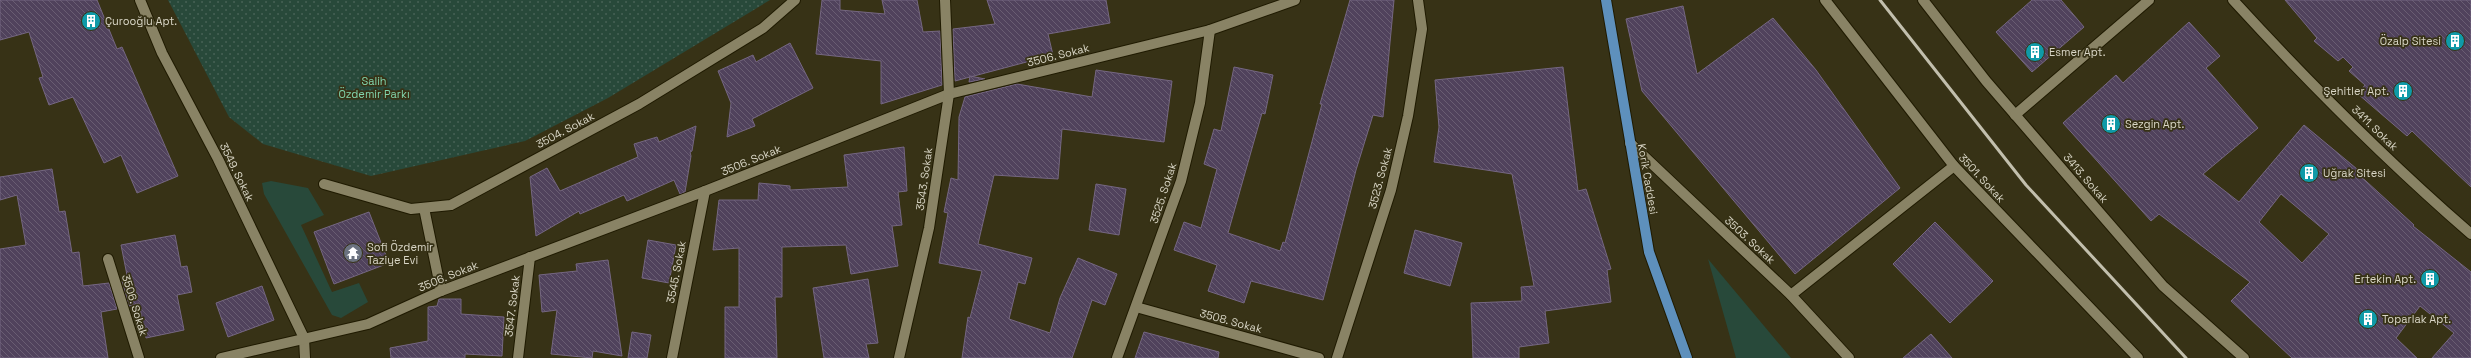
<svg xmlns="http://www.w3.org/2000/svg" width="2471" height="358" viewBox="0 0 2471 358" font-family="'Space Grotesk',sans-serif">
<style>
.grass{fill:#28493a}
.park{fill:url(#park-dots)}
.building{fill:url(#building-back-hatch);stroke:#756782;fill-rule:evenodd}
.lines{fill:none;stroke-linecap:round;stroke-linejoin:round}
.minor-casing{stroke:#1f1a00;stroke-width:12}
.major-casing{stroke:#1f1a00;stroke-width:12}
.minor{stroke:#898365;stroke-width:10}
.major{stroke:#5e90bc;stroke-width:10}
.rail{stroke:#c2bfad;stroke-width:3}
.labels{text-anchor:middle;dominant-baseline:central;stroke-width:3.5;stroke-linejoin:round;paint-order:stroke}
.poi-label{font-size:11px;fill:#d9d6c6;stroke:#373216;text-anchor:start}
.street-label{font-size:11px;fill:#d9d6c6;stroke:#373216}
.park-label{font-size:11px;fill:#81d5ad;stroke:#373216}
</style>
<defs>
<pattern id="park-dots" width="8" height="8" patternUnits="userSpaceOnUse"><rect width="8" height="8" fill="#28493a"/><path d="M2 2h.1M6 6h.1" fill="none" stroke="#476255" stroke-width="1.8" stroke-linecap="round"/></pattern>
<pattern id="building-back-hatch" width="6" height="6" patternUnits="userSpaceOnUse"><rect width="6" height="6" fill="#50425c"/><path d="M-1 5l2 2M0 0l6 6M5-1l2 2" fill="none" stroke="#695d72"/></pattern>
</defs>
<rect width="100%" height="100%" fill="#373216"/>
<g class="grass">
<path d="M271 181 308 188 324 215 301 225 332 292 359 283 368 302 341 318 332 315 264 194 262 183Z"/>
<path d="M1708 259 1791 358H1736Z"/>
</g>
<path class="park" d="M168 0H770L608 98 525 141 371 176 263 144 229 117Z"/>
<g class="building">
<path d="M0 0H97L117 49 122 47 178 176 137 193 121 155 104 163 73 97 49 105 39 78 43 77 29 32 0 40Z"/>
<path d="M822 0H840V10L885 14 882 0H917L923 32 940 31 942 85 881 104V61L816 54Z"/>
<path d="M987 0H1106L1110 23 1048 34 1053 55 955 81 953 29 995 24Z"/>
<path d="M1350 0H1394L1383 117 1373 115 1356 170 1323 300 1251 281 1244 303 1208 291 1217 265 1174 250 1184 222 1201 228 1217 169 1204 164 1214 129 1221 131 1234 67 1273 75 1265 114 1262 113 1228 233 1280 251 1283 242 1285 243 1322 104H1320Z"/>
<path d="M2032 0H2061L2084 27 2032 72 1996 32Z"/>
<path d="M2285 0H2471V187L2412 131 2407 136 2358 94 2365 85 2349 71 2353 67 2343 57 2338 61 2314 41 2317 38Z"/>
<path d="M1683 6 1697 74 1773 18 1816 70 1900 188 1795 274 1642 91 1626 19Z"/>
<path d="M2189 22 2220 56 2206 68 2258 128 2203 174 2239 202 2304 125 2357 169 2355 171 2414 225 2413 226 2471 272V358H2432L2454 333 2420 306 2396 338 2417 358H2292L2231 301 2250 282 2159 214 2151 221 2063 123 2116 75 2123 83ZM2281 194 2329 234 2302 263 2259 222Z"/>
<path d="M790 43 813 88 752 119 755 126 727 137 731 103 718 71 753 55 756 62Z"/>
<path d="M1563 67 1578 191 1586 189 1611 269 1607 270 1611 302 1545 311 1549 343 1519 347V358H1473L1471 303 1522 301 1521 287 1534 286 1512 174 1434 162 1439 127 1435 80Z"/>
<path d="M1096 70 1172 81 1164 142 1062 129 1058 179 994 175 978 244 1032 258 1025 284 1018 282 1009 319 1050 333 1060 298 1078 258 1117 274 1105 305 1092 300 1072 358H962L968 317 970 318 982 271 939 263 948 213 944 212 951 178 958 180 959 117 965 97 1017 84 1092 97Z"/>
<path d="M970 76 985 79 969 82Z"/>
<path d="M696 126 692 151 690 152 691 156 685 192 680 194 674 180 627 201 624 195 580 214 579 211 536 236 530 177 547 168 560 191 638 157 634 144 657 137 659 142Z"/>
<path d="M904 147 907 191 898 192 902 225 892 226 898 266 851 274 846 245 782 247V297H775L777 358H725V307H739V248L713 250 719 200H758L759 183 790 186V190L848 187 844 155Z"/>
<path d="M52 169 59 212 65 211 72 253 79 252 83 286 109 283 117 309 101 312 108 358H0V249L26 245 17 195 0 200V177Z"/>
<path d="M1096 184 1126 189 1119 235 1089 230Z"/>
<path d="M369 212 389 263 334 284 314 232Z"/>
<path d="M1935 222 1993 281 1950 323 1893 264Z"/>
<path d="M1415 230 1462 243 1450 286 1404 273Z"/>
<path d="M175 235 181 267 187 266 192 292 177 295 184 330 146 338 139 303 129 306 122 281 128 280 121 245Z"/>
<path d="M648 240 676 245 669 283 642 278Z"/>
<path d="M608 260 622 356 593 351 592 358 551 354 557 310 542 312 539 275 577 271 576 264Z"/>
<path d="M868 279 878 343 866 344 869 358H824L813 288Z"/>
<path d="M262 286 274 320 228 337 216 303Z"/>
<path d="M461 299V314L504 317 502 356 465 354V358H391L390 348 428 341V307L437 306 439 299Z"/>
<path d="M632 332 651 335 647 358H628Z"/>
<path d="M1144 332 1219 352 1218 358H1135Z"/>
<path d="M1931 334 1952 358H1903Z"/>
</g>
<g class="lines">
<defs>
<g id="minor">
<path d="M140 0 162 53 218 159 304 338 305 358"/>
<path d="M1825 0 1954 166 2138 358"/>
<path d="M1923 0 1986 81 2163 286 2244 358"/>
<path d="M2233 0C2308 82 2387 161 2471 234"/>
<path d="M2015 115 2149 0"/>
<path d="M1630 143 1791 295 1849 358"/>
<path d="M324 184 411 209 451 205 639 104 763 28 795 0"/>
<path d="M424 208 441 291"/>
<path d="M108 259 139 358"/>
<path d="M1791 295 1954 166"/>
<path d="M1136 307 1319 358"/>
<path d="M221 358 368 324 441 291 705 191 949 94 1210 30 1295 0"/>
<path d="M518 358 530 257"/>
<path d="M672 358 705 191"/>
<path d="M899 358 929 228 949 94 945 0"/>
<path d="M1117 358 1181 181 1200 103 1210 30"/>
<path d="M1337 358 1391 190 1408 116 1422 29 1418 0"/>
</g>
<path id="major" d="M1606 0 1649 252 1687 358"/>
</defs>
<use href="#minor" class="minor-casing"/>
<use href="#major" class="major-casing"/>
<use href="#minor" class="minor"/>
<use href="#major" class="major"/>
<path class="rail" d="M1880 0 2026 185 2186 358"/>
</g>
<defs>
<symbol id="building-disc" viewBox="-11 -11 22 22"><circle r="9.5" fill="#0f9aa8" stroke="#373216"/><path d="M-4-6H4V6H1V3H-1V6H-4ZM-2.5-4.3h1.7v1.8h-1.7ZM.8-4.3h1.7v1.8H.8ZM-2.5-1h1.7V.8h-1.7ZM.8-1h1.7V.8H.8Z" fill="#fff"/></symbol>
<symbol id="temple-disc" viewBox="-11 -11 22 22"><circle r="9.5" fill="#6b7280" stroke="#373216"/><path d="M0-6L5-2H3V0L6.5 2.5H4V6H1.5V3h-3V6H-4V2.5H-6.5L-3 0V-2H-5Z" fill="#fff"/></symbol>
</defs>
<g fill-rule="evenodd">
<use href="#building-disc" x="80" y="10" width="22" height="22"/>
<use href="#building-disc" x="2444" y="30" width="22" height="22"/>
<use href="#building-disc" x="2024" y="41" width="22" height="22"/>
<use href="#building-disc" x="2392" y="80" width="22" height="22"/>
<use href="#building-disc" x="2100" y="113" width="22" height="22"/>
<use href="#building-disc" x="2298" y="162" width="22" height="22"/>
<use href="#temple-disc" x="342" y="242" width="22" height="22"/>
<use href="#building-disc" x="2419" y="268" width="22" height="22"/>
<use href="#building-disc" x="2357" y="308" width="22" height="22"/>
</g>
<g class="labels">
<g class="poi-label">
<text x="105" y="21">Çurooğlu Apt.</text>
<text x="2441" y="41" text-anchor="end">Özalp Sitesi</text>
<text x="2049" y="52">Esmer Apt.</text>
<text x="2389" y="91" text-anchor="end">Şehitler Apt.</text>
<text x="2125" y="124">Sezgin Apt.</text>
<text x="2323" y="173">Uğrak Sitesi</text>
<text x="367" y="247">Sofi Özdemir<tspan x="367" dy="13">Taziye Evi</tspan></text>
<text x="2416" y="279" text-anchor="end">Ertekin Apt.</text>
<text x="2382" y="319">Toparlak Apt.</text>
</g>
<g class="street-label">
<text transform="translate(1058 55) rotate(-14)">3506. Sokak</text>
<text transform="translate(2375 128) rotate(44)">3411. Sokak</text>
<text transform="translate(565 130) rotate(-28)">3504. Sokak</text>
<text transform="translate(751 160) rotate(-22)">3506. Sokak</text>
<text transform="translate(237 172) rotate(64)">3549. Sokak</text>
<text transform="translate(1380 178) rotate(-75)">3523. Sokak</text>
<text transform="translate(1982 178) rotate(47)">3501. Sokak</text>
<text transform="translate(2086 178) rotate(49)">3413. Sokak</text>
<text transform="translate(924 179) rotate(-82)">3543. Sokak</text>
<text transform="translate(1648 179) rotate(80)">Korik Caddesi</text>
<text transform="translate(1163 193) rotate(-72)">3525. Sokak</text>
<text transform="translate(1750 240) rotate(43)">3503. Sokak</text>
<text transform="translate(676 272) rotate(-79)">3545. Sokak</text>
<text transform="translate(448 276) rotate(-22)">3506. Sokak</text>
<text transform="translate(135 305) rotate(73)">3506. Sokak</text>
<text transform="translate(512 306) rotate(-83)">3547. Sokak</text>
<text transform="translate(1231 321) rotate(15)">3508. Sokak</text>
</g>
<g class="park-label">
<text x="374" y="81">Salih<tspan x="374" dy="13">Özdemir Parkı</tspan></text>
</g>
</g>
</svg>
